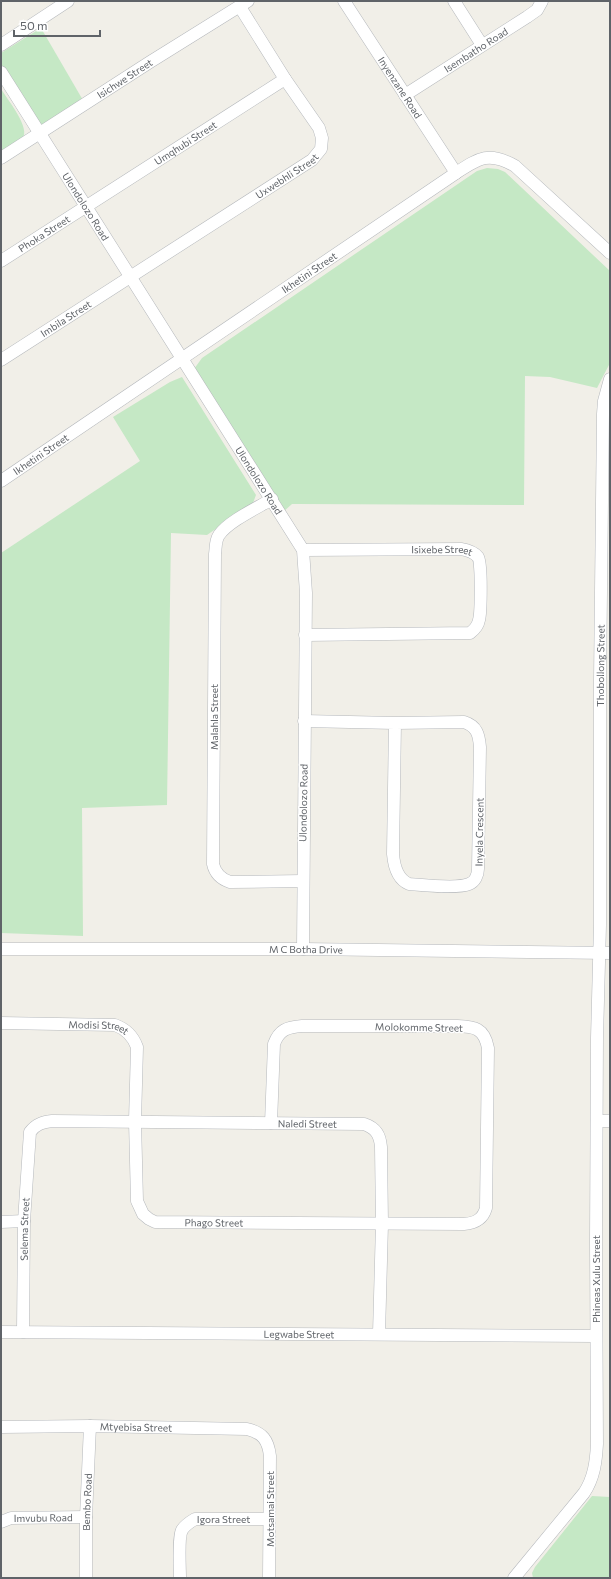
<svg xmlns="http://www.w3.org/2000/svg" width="611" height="1579" viewBox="0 0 611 1579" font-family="Commissioner,sans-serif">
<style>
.green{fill:#c5e8c5}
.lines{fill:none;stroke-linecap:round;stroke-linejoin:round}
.minor-casing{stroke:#b5b8bc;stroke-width:13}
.minor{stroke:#fff;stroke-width:12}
.labels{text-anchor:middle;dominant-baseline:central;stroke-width:3;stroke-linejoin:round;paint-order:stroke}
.street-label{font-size:10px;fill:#5f6368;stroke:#fff}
</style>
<rect width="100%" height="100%" fill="#f1efe8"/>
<g class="green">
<path d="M41 28 84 102 39 128 1 68V53Z"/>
<path d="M1 89C7 99 32 129 22 139 16 145 8 150 1 154Z"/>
<path d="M487 168 498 169 505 172 610 271V363L597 388 550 377 525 376 524 505 299 504H292L283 512 194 369 202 358 477 171Z"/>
<path d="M182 377 256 495 253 503 207 535 171 533 167 805 82 808 83 936 1 933V553L140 461 113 417 170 382Z"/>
<path d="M592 1496 610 1497V1578H533L532 1573 535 1567Z"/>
</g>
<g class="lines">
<defs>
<g id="minor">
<path id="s1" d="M344 1 456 173"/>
<path d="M454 1 482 45"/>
<path d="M1 45 68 1"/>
<path id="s2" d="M1 72 303 550 306 593 303 949"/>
<path id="s3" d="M405 95 527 17 537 10 542 1"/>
<path id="s4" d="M1 158 150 62 248 1"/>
<path id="s5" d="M1 261 285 79"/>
<path id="s6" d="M1 360 312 160 321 149 322 138 319 128 285 79 240 7"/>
<path id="s7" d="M1 481 456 173C479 158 489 151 515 166L610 253"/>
<path d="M272 499C257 508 229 521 219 535 215 541 216 548 215 554L213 864C215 873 221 879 230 882L303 881"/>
<path id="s8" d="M303 550 461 549C467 550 474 552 478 557 482 562 481 613 479 620 478 626 474 630 470 633L305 635"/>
<path d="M304 721 395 723 464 722C477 726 479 735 480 747L478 869C478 875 475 882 469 884 458 889 422 885 409 884 397 879 394 866 393 854L395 723"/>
<path id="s9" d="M1 949H303L610 953"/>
<path id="s10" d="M1 1023 115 1025C126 1029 133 1036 137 1047L135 1121 137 1201 143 1214 149 1219 155 1222 464 1224C476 1223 483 1219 486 1208L488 1048C484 1027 474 1027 456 1026H302C287 1027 279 1030 274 1044L271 1123"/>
<path d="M597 1121H610"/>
<path d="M1 1222 24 1221"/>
<path id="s11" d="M1 1332 596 1336"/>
<path id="s12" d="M23 1332 24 1221 30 1132C36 1124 43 1122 52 1121L364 1124C376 1128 380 1135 381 1147L382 1224 379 1334"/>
<path id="s13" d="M1 1427 90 1426 247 1429C263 1433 268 1440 270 1456L269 1578"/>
<path id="s14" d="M1 1522 11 1518 86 1517"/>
<path id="s15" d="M86 1578V1517L90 1426"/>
<path id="s16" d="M180 1578C180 1568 178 1537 182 1530 185 1525 190 1522 195 1519H269"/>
<path id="s17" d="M514 1578 584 1493C594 1478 596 1462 597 1444L596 1241 597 1038 600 925V680L603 414 604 401 610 379"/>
</g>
</defs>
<use href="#minor" class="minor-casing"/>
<use href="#minor" class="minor"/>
</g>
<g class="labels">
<g class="street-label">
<text stroke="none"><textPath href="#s3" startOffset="84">Isembatho Road</textPath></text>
<text stroke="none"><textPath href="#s4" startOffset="147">Isichwe Street</textPath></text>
<text stroke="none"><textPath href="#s1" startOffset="103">Inyenzane Road</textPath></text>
<text stroke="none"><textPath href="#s5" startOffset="219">Umqhubi Street</textPath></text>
<text stroke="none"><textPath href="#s6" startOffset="340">Uxwebhli Street</textPath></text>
<text stroke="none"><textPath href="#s2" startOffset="159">Ulondolozo Road</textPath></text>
<text stroke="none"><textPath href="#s5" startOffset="51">Phoka Street</textPath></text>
<text stroke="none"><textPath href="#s7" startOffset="372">Ikhetini Street</textPath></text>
<text stroke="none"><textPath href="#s6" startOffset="77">Imbila Street</textPath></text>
<text stroke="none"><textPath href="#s7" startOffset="48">Ikhetini Street</textPath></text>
<text stroke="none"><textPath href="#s2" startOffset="483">Ulondolozo Road</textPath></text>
<text stroke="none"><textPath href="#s8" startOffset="139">Isixebe Street</textPath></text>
<text stroke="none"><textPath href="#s17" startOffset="940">Thobollong Street</textPath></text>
<text transform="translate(214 717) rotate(-90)">Malahla Street</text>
<text transform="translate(303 803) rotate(-89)">Ulondolozo Road</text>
<text transform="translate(479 832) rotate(-89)">Inyela Crescent</text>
<text stroke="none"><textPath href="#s9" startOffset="305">M C Botha Drive</textPath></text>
<text transform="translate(419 1027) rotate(1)">Molokomme Street</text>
<text stroke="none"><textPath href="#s10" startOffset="98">Modisi Street</textPath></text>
<text stroke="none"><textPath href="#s12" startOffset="481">Naledi Street</textPath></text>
<text stroke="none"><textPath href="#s10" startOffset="388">Phago Street</textPath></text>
<text stroke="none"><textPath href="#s12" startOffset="103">Selema Street</textPath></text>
<text transform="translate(596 1279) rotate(-90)">Phineas Xulu Street</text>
<text stroke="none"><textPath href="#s11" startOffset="298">Legwabe Street</textPath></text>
<text stroke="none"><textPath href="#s13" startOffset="135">Mtyebisa Street</textPath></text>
<text stroke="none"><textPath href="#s15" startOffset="76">Bembo Road</textPath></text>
<text transform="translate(270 1509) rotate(-90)">Motsamai Street</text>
<text stroke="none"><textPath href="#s14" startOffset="43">Imvubu Road</textPath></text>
<text stroke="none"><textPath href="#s16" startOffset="94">Igora Street</textPath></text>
</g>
</g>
<rect width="611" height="1579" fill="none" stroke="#5f6368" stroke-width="4"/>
<path d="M14 30v6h86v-6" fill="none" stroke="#5f6368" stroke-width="2"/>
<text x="20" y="30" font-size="12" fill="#5f6368" stroke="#ffffff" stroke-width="3" paint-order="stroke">50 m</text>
</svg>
